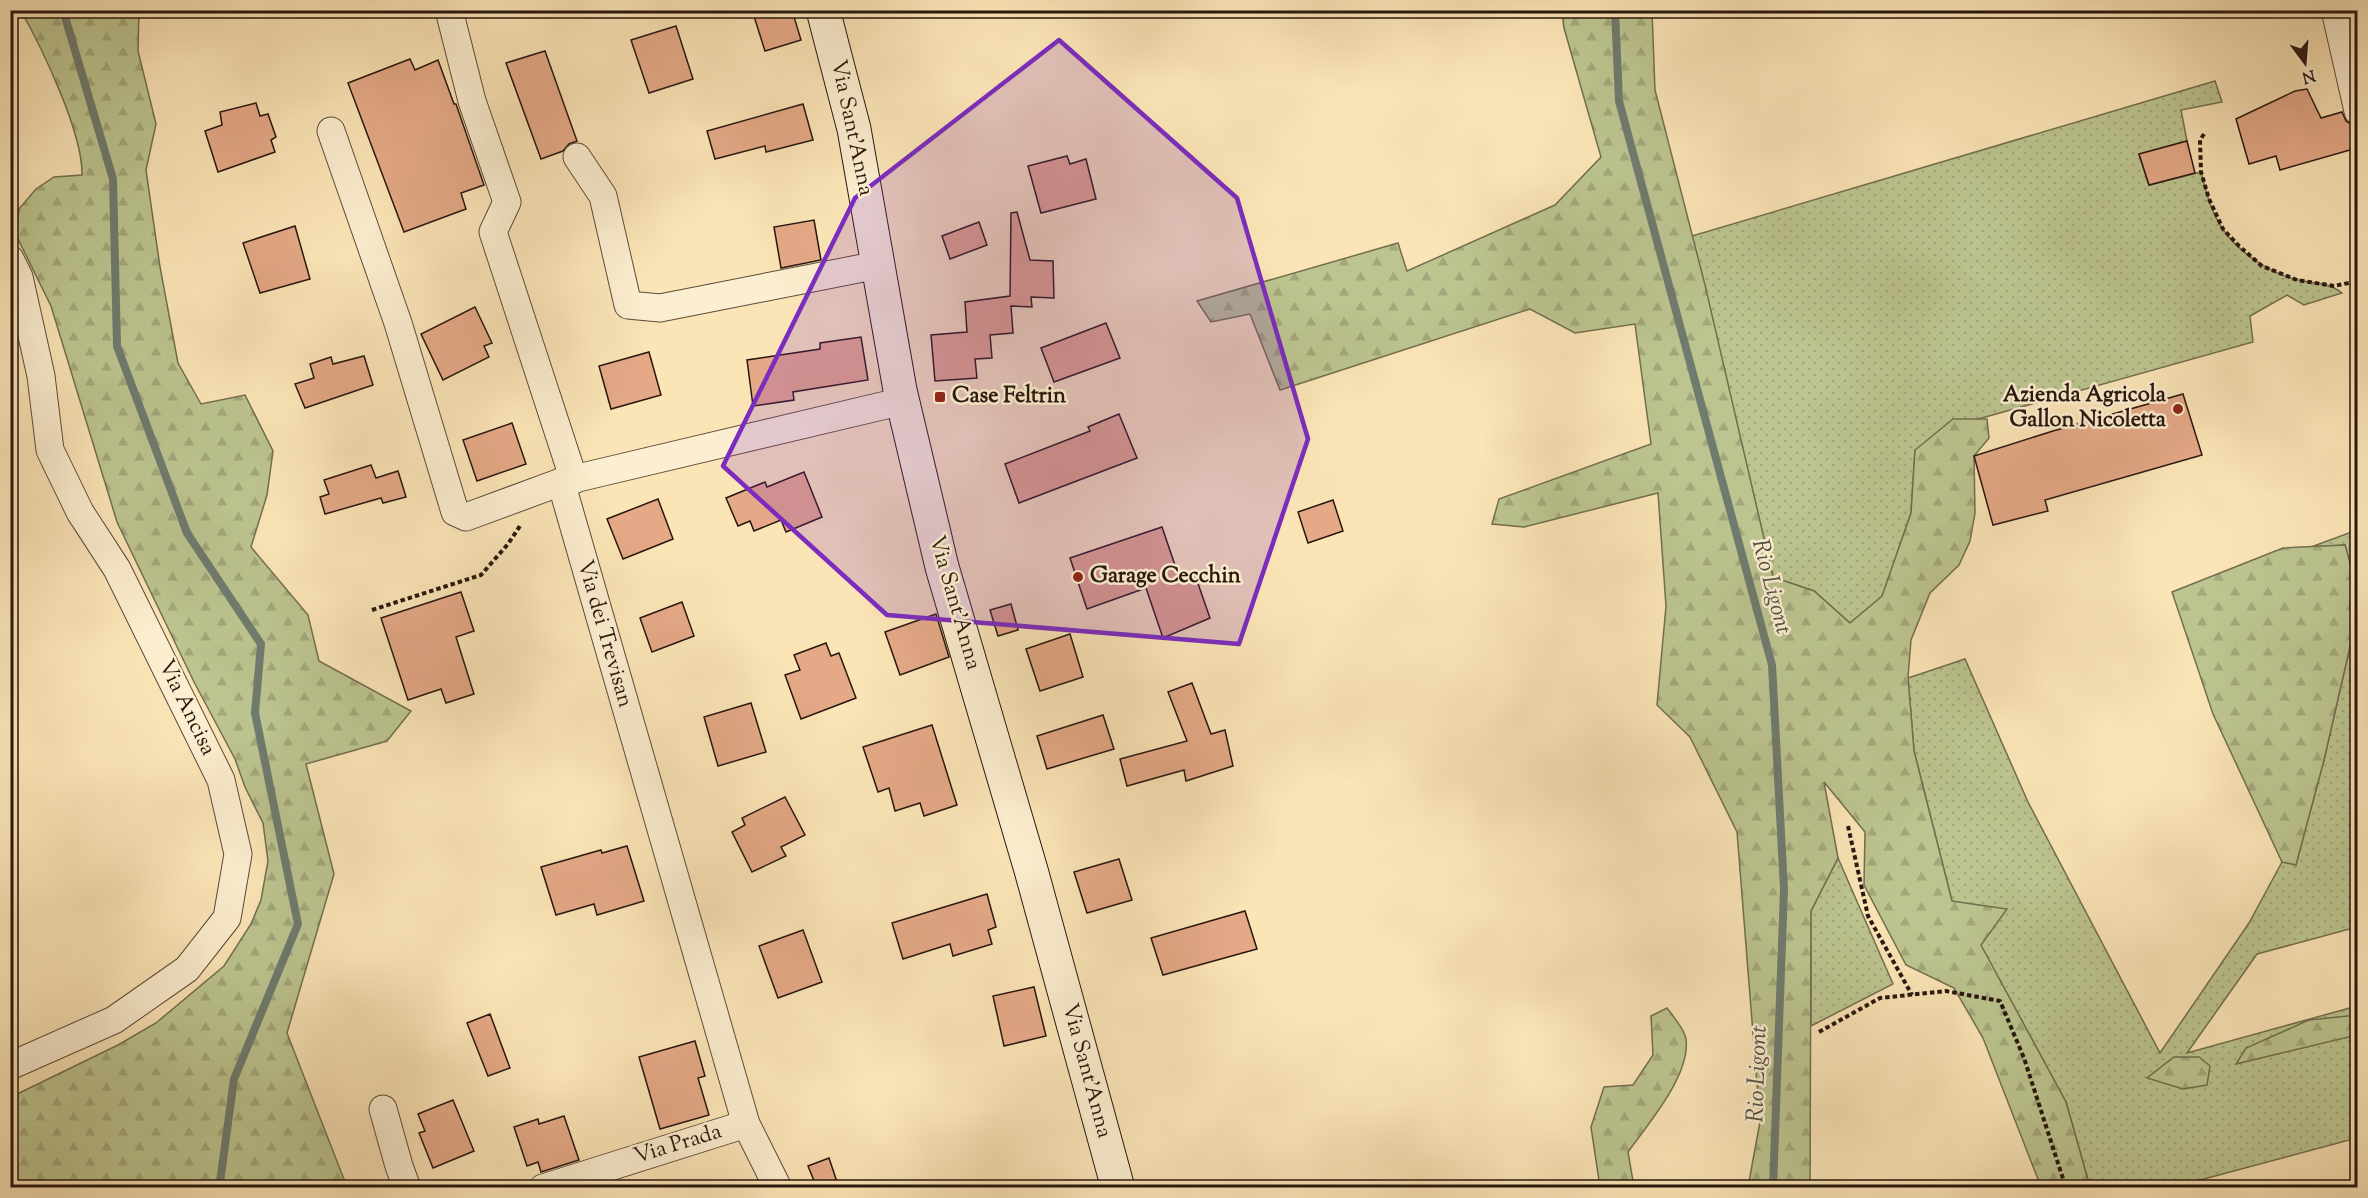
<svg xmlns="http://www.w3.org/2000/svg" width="2368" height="1198" viewBox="0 0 2368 1198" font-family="'Sorts Mill Goudy',serif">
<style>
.grass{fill:url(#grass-dots);stroke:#726e4f;stroke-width:1.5}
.forest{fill:url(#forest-firs);stroke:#726e4f;stroke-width:1.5}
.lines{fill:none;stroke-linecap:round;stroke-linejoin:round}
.stream{stroke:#6f7b6f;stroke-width:8}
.building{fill:#e5a987;stroke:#27160e;stroke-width:1.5}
.street-casing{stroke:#5c4a38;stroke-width:29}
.secondary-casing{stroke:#27160e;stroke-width:35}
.path{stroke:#27160e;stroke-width:4;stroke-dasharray:4.5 3;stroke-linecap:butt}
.street{stroke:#fceed0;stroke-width:27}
.secondary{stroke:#fceed0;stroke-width:33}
.marked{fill:#7b2cbf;fill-opacity:0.2;stroke:#7b2cbf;stroke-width:4.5;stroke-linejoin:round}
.poi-dot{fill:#8f2418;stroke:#fceed0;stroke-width:2}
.labels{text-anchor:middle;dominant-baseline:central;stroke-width:5;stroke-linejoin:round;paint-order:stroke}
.street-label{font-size:22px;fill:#27160e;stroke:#fceed0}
.poi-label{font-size:22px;font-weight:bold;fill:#27160e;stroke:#fceed0;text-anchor:start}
.water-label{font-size:24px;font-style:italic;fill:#515147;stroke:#fceed0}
</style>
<defs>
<pattern id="grass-dots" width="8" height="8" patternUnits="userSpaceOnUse" patternTransform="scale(1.5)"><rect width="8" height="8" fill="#bcc590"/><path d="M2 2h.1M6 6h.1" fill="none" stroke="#a2a87b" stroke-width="1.8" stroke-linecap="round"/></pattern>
<pattern id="forest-firs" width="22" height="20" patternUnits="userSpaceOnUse" patternTransform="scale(1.5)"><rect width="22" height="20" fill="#bcc590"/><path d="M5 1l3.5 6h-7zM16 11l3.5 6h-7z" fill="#a2a87b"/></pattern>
</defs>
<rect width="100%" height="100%" fill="#fbe5b7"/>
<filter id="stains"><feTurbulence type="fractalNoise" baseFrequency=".00333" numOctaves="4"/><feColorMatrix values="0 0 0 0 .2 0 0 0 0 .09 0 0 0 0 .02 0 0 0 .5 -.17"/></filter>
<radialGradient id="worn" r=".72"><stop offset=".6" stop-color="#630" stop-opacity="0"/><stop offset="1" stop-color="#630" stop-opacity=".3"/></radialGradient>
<g class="grass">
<path d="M2215 81 2222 102 2181 110 2187 141 2139 154 2149 185 2201 172C2206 191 2211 212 2222 228 2239 253 2270 273 2298 280 2314 284 2329 282 2342 293L2304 305 2287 295 2250 316 2253 342 1971 421 1915 450 1911 513 1882 597 1850 623 1814 591 1773 577 1692 236Z"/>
<path d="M2357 530V588L2345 545 2311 547Z"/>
<path d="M2357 616V927L2257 954 2187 1053 2357 1006V1138L2174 1187H2090L2066 1102 1980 945 1952 901 1914 751 1908 678 1965 659 2028 802 2160 1053 2249 923 2282 862 2296 864 2324 760Z"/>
<path d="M1838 858 1893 984 1811 1026V911Z"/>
</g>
<g class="forest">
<path d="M21 11H139L138 51 156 124 146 170 160 267 178 363 201 404 245 395 273 451 267 495 251 547 308 615 319 661 411 711 387 741 306 764 334 874 287 1033 347 1187H11V1097L118 1045 156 1023 224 966 251 924 261 900 268 861 263 823 245 787 235 759 194 682 117 522 51 306 16 235 19 209 36 189 54 177 82 175C83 133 42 48 21 11Z"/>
<path d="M1562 11H1652L1655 90 1705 285 1773 577 1814 591 1850 623 1882 596 1911 513 1915 450 1953 419H1987L1989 438 1974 456 1975 513 1970 541 1959 565 1930 593 1911 640 1908 677 1914 751 1952 901 2007 909 1981 945 2066 1102 2090 1187H2041L1983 1038 1954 988 1906 965 1864 885 1865 832 1824 782 1838 858 1811 911 1810 1187H1748L1760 1122 1737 832 1690 737 1657 705 1666 606 1658 493 1524 527 1492 524 1499 499 1651 444 1635 324 1575 333 1530 309 1280 390 1250 314 1211 322 1197 301 1398 243 1407 271 1555 205 1601 157 1564 28Z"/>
<path d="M2345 545 2357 588V616L2324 760 2296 865 2282 862 2213 714 2172 592 2283 548Z"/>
<path d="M1667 1008C1673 1016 1685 1030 1686 1039 1691 1075 1647 1125 1628 1152L1634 1187H1600L1591 1127 1604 1087 1633 1085 1653 1055 1651 1016Z"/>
<path d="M2357 1015V1035L2236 1064 2246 1048 2309 1020Z"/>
<path d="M2174 1057H2199L2210 1066 2207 1085 2183 1089 2147 1078Z"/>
</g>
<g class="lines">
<g class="stream">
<path d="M63 10 113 179 117 346 187 533 261 644 255 713 298 924 234 1079 220 1182 225 1188"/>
<path d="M1615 10 1619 101 1772 665 1784 889 1773 1188"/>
</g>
</g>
<g class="building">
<path d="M752 10H792L801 40 765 51Z"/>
<path d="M676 26 693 79 649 93 631 40Z"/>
<path d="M545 51 577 141 569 144 563 151 541 159 506 63Z"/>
<path d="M410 59 415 70 438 60 454 104H456L484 185 461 193 466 209 404 232 348 83Z"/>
<path d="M2307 89 2321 118 2342 112 2346 121 2351 124 2357 148 2280 170 2276 156 2249 164 2236 119 2295 91Z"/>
<path d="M256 103 260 116 268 114 276 137 271 140 275 152 218 172 205 131 222 125 220 112Z"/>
<path d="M803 104 813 140 766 152 765 146 715 159 707 131Z"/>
<path d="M2187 141 2195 173 2149 185 2139 154Z"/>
<path d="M1067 156 1070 164 1086 159 1096 199 1041 213 1028 166Z"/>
<path d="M1017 212 1030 260 1053 261 1054 298 1031 297 1032 307 1011 306 1013 333 990 335 992 358 975 359 977 378 935 381 931 335 967 332 965 302 1010 296 1011 213Z"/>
<path d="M814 220 821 260 781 268 774 227Z"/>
<path d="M979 222 987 245 950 259 942 236Z"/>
<path d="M295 226 310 279 260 293 243 243Z"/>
<path d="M475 307 492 343 484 346 489 357 443 380 421 334Z"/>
<path d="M1106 323 1120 358 1054 382 1041 348Z"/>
<path d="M861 337 868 380 793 392 794 400 753 406 747 360 820 349V343Z"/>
<path d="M649 352 661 395 611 409 599 366Z"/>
<path d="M364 356 373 385 305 408 295 384 314 378 310 364 331 357 333 364Z"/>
<path d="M2183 394 2202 455 2045 500 2048 511 1993 525 1974 456 2053 431Z"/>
<path d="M1119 414 1137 458 1019 503 1005 464 1090 431 1088 427Z"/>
<path d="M512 423 526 464 477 481 463 440Z"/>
<path d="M371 465 376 478 398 471 406 497 383 503 381 498 325 514 320 497 329 494 324 480Z"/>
<path d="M804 472 822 517 786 532 781 520 754 531 750 521 738 526 726 498 765 482 767 487Z"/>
<path d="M658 499 673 539 623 559 607 519Z"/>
<path d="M1333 500 1343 531 1308 543 1298 512Z"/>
<path d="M1162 527 1179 577 1194 572 1210 618 1163 638 1146 588 1087 609 1070 558Z"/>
<path d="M461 592 474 631 456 637 474 694 446 703 441 689 408 700 381 618Z"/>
<path d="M682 602 694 636 652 652 640 618Z"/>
<path d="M1011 604 1018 630 998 636 990 610Z"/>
<path d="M936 614 949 657 900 675 885 632Z"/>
<path d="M1070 634 1083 677 1040 691 1026 649Z"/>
<path d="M826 643 831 656 839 653 856 698 801 719 785 675 800 670 794 655Z"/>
<path d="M1192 683 1211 734 1225 730 1233 766 1186 781 1184 770 1127 786 1120 759 1187 741 1168 692Z"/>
<path d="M751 703 766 752 718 766 704 717Z"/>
<path d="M1103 715 1114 749 1047 769 1037 736Z"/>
<path d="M932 725 957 805 924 816 920 803 895 811 889 788 878 792 863 747Z"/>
<path d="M785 797 805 835 781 847 786 856 752 872 732 832 745 825 742 818Z"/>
<path d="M627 846 644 901 597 915 594 904 556 915 541 867 601 850 602 853Z"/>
<path d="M1119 859 1132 900 1087 913 1074 872Z"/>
<path d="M987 894 996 927 988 930 992 944 953 956 950 944 903 959 892 923Z"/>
<path d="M1245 911 1257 949 1163 975 1151 938Z"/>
<path d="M803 930 822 982 778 998 759 946Z"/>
<path d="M1034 987 1046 1036 1004 1046 993 996Z"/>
<path d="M490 1014 510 1068 488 1076 467 1023Z"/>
<path d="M695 1041 705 1076 698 1078 709 1115 660 1129 639 1057Z"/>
<path d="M453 1100 474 1151 433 1168 419 1133 425 1131 418 1114Z"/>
<path d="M564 1116 579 1160 541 1172 538 1162 527 1166 514 1127 538 1119 539 1124Z"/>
<path d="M829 1158 839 1188H817L808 1166Z"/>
</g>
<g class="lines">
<defs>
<g id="street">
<path d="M449 10 472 101 507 202 493 232 574 480"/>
<path d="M2335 10 2358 111"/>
<path d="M331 131 398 323 455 512 466 517 561 482"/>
<path d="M577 157 603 196 628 305 660 308 878 265"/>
<path d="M10 259 19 277 41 376 50 450 80 512 117 569 221 780 238 854 227 918 187 969 114 1020 10 1066"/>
<path d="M383 1109 399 1166 407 1188"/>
<path d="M543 1188 746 1124"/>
<path d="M778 1188 746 1124 561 482 903 401"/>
</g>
<path id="secondary" d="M823 10 854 129 900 390 942 567 1031 870 1118 1188"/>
</defs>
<use href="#street" class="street-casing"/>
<use href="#secondary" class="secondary-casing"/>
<g class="path">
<path d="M2204 134 2200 140 2201 172 2209 199 2223 229 2239 246 2262 266 2297 280 2334 286 2358 281"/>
<path d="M372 610 481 575 508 544 520 526"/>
<path d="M1848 826 1868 916 1912 995"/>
<path d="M1819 1032 1880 998 1946 991 2000 1001 2024 1058 2066 1188"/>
</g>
<use href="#street" class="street"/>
<use href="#secondary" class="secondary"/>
</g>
<path class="marked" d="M1059 40 1237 198 1308 439 1239 644 887 615 723 466 855 198Z"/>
<g class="poi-dot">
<rect x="934" y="391" width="12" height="12" rx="3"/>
<circle cx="2178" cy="409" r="6"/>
<circle cx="1078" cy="577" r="6"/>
</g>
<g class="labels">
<g class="street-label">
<text transform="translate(851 128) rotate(78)">Via Sant'Anna</text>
<text transform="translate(954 603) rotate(74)">Via Sant'Anna</text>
<text transform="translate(604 634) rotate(74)">Via dei Trevisan</text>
<text transform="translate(186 708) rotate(64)">Via Ancisa</text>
<text transform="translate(1086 1071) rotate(75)">Via Sant'Anna</text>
<text transform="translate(678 1145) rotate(-17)">Via Prada</text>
</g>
<g class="poi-label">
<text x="2166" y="396" text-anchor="end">Azienda Agricola<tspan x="2166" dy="25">Gallon Nicoletta</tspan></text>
<text x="952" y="397">Case Feltrin</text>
<text x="1090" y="577">Garage Cecchin</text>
</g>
<g class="water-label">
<text transform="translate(1771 587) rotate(75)">Rio Ligont</text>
<text transform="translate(1758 1074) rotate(-88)">Rio Ligont</text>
</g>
</g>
<rect width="2368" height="1198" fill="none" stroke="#fbe5b7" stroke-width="36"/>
<rect x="12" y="12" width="2344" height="1174" fill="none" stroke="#27160e" stroke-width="3"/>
<rect x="18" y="18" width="2332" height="1162" fill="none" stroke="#27160e" stroke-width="1.5"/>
<g transform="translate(2305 63) rotate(164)" stroke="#fceed0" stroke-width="4.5" paint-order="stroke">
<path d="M0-4.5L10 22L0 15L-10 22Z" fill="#27160e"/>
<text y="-9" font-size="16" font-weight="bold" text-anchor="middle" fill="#27160e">N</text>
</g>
<rect width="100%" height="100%" filter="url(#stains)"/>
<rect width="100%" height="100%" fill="url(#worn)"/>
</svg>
